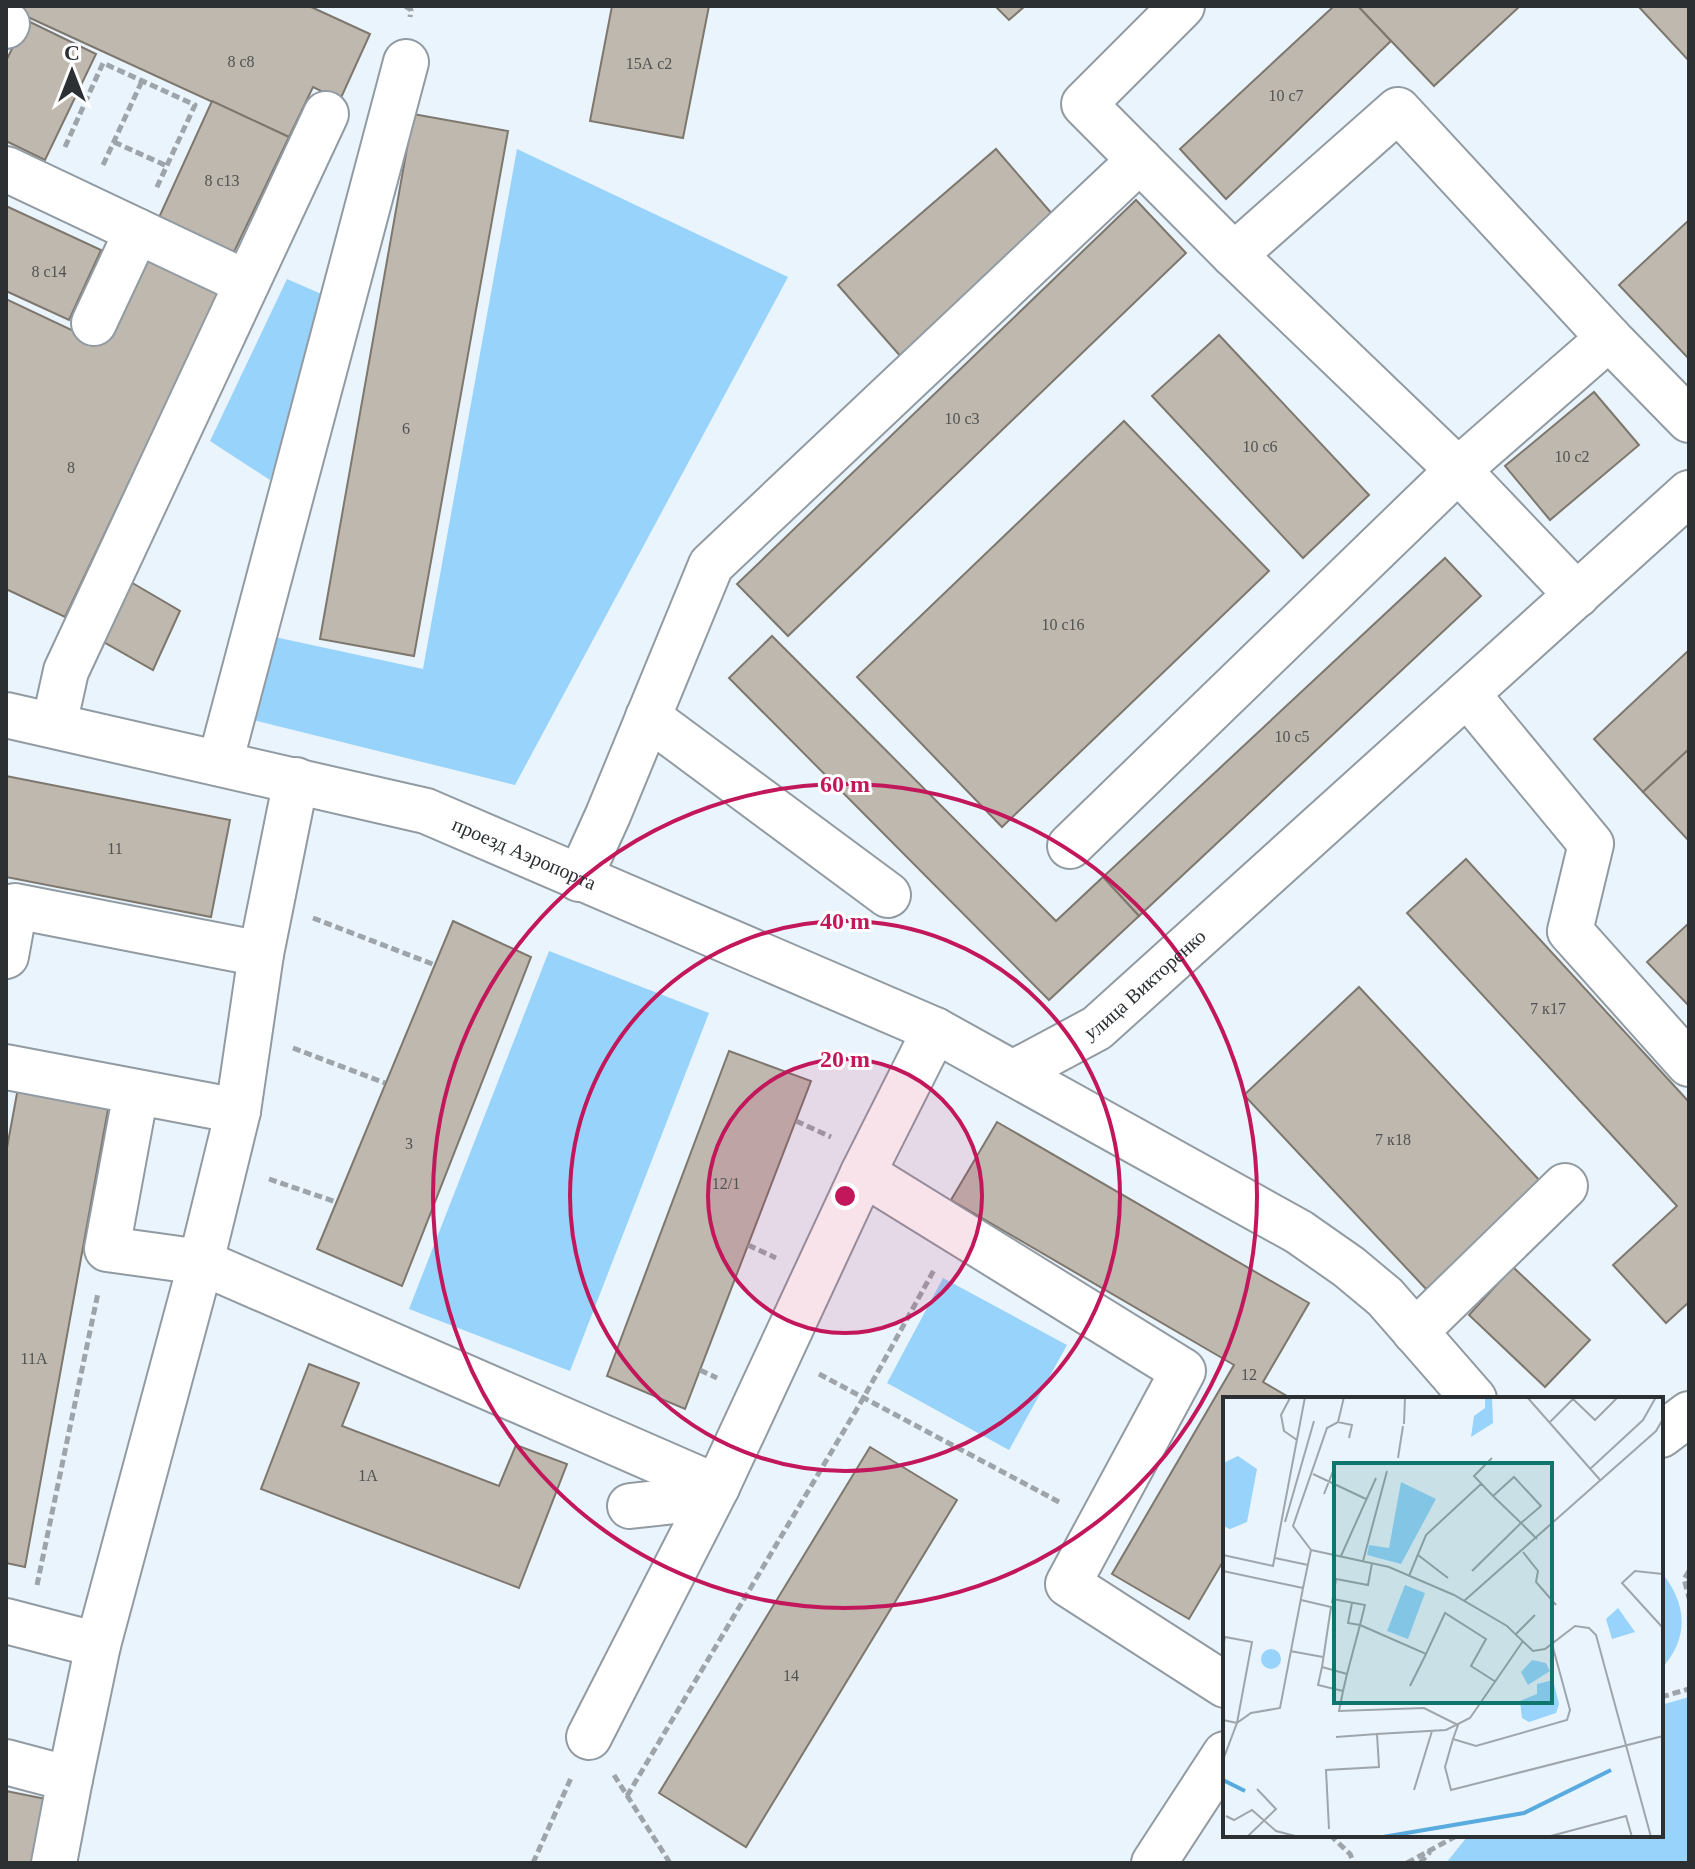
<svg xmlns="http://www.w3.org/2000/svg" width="1695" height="1869" viewBox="0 0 1695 1869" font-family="'Times New Roman',serif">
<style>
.green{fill:#98d3fb}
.building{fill:#beb8af;stroke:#7d776e;stroke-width:2}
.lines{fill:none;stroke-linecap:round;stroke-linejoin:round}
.minor-casing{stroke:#929ba2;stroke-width:48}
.path{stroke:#9da4aa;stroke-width:5;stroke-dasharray:8 4;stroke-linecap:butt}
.minor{stroke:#fff;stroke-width:44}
.ring{fill:none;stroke:#c2185b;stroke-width:4}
.labels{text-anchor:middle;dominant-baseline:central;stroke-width:6;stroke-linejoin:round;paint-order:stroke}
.number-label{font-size:16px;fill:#505252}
.street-label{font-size:20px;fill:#2c3033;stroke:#fff}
.inset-river{fill:none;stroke:#58aadf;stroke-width:4}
.inset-road{fill:none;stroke:#9ea6ac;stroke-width:2}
.view{fill:#0f766e;fill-opacity:0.15;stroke:#0f766e;stroke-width:4}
.inset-edge{fill:none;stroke:#2c3033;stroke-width:4}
.centre{fill:#c2185b;stroke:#fff;stroke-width:4}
.ring-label{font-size:24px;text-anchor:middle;font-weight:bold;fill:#c2185b;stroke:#fff;stroke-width:6;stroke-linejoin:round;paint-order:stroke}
</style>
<rect width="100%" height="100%" fill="#eaf4fc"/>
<g class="green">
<path d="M517 149 788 277 515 785 253 720 270 636 423 669Z"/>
<path d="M287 279 326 296 270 480 210 441Z"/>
<path d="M549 951 709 1013 570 1371 409 1309Z"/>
<path d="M943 1278 1067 1345 1009 1450 887 1383Z"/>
<path d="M1661 1572C1687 1603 1690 1638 1661 1669Z"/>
<path d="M1689 1697V1863H1446L1467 1837 1476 1835H1661V1705Z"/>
</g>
<g class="building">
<path d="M309 6 370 34 340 100 313 87 289 137 6 7Z"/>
<path d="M612 6H709L683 138 590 121Z"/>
<path d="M995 6H1025L1009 20Z"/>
<path d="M1334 6H1358L1391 41 1226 199 1180 149Z"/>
<path d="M1358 6H1520L1434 86Z"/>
<path d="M1638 6H1689V61Z"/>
<path d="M26 20 96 54 45 160 6 141V61Z"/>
<path d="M212 101 289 137 230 260 156 224Z"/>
<path d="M413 114 508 131 414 656 320 639Z"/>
<path d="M996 149 1059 222 902 358 838 285Z"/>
<path d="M1136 200 1186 253 788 636 737 584Z"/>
<path d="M6 206 101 250 69 320 6 291Z"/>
<path d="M1689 220V359L1619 285Z"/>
<path d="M145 253 221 289 65 617 6 589V299L101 344Z"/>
<path d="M1219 335 1369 495 1303 558 1152 396Z"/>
<path d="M1594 392 1639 445 1550 520 1505 466Z"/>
<path d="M1124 421 1269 571 1002 827 857 677Z"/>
<path d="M1445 558 1481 596 1139 916 1103 877Z"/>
<path d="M129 581 180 611 153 670 102 641Z"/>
<path d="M772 636 1056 921 1103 877 1139 916 1049 1000 729 678Z"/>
<path d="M1689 650V749L1643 792 1594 739Z"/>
<path d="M1689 749V841L1643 792Z"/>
<path d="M6 776 230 820 211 917 6 877Z"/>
<path d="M1466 859 1689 1102V1302L1666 1323 1613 1265 1677 1206 1407 913Z"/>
<path d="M453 921 531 957 402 1286 317 1249Z"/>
<path d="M1689 923V1006L1647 962Z"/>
<path d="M1359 987 1542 1183 1427 1290 1244 1095Z"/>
<path d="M729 1051 811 1081 685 1409 607 1376Z"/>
<path d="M18 1088 109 1104 25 1567 6 1563V1153Z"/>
<path d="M997 1122 1309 1303 1263 1382 1292 1399H1225V1558L1189 1619 1112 1574 1234 1365 951 1200Z"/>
<path d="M1513 1267 1590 1340 1545 1387 1469 1315Z"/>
<path d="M309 1364 359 1383 342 1426 499 1486 516 1445 567 1464 519 1588 261 1489Z"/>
<path d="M870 1447 957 1500 746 1847 659 1793Z"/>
<path d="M6 1791 46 1799 33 1863H6Z"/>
</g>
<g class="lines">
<defs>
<g id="minor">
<path d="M1182 6 1084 104 1234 255"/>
<path d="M6 26 7 24"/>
<path d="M1398 110 1609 338 1458 470 1234 255Z"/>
<path d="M6 169 247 283"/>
<path d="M94 323 137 231"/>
<path d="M1609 338 1689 420"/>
<path d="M1467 694 1591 844 1570 931 1689 1064"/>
<path id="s1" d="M6 715 426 811 935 1030 1299 1232 1349 1267 1385 1297 1474 1399"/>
<path d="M648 717 888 895"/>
<path d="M54 725 66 671 326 114"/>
<path d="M220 763 406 62"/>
<path d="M1070 846 1458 470 1577 595"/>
<path d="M579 879 608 815 711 565 1140 160"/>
<path d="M6 956 15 906 261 954 296 780"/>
<path d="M6 1067 238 1111 201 1262 107 1249 136 1092"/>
<path id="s2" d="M1013 1073 1097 1028 1689 493"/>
<path d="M238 1111 261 954"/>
<path d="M863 1173 935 1030"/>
<path d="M1415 1332 1565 1186"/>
<path d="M1661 1435 1689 1414"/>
<path d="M630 1506 684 1500 717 1487"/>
<path d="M6 1621 98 1645 201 1262 717 1487 863 1173 1183 1371 1068 1584 1225 1685"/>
<path d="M589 1737 717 1487"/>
<path d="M6 1762 70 1779 98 1645"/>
<path d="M54 1863 70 1779"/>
<path d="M1154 1863 1225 1754"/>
</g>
</defs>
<use href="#minor" class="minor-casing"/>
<g class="path">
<path d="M405 6 411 10 410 17"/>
<path d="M114 142 167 166"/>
<path d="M65 147 103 63 195 105 156 189"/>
<path d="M103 165 142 81"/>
<path d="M313 918 435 965"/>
<path d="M293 1048 385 1083"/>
<path d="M796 1121 831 1137"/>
<path d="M269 1179 336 1202"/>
<path d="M748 1245 776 1258"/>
<path d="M700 1370 717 1378"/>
<path d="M819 1374 1061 1503"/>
<path d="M1689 1571 1684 1579 1689 1598"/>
<path d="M37 1585 98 1293"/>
<path d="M1661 1697 1689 1689"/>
<path d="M614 1775 670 1863"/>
<path d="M627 1796 864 1397 934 1270"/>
<path d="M1330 1835 1350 1854 1354 1863"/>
<path d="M533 1863 571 1778"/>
<path d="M1407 1863 1458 1835"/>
<path d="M1420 1863 1430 1852"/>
</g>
<use href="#minor" class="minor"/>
</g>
<circle cx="845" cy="1196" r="137" fill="#c2185b" fill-opacity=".12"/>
<g class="ring">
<circle cx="845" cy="1196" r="137"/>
<circle cx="845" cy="1196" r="275"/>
<circle cx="845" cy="1196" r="412"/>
</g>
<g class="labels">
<g class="number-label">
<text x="241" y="61">8 с8</text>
<text x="649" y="63">15А с2</text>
<text x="1286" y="95">10 с7</text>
<text x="222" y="180">8 с13</text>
<text x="49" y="271">8 с14</text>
<text x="962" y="418">10 с3</text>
<text x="406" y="428">6</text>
<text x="1260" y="446">10 с6</text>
<text x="1572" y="456">10 с2</text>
<text x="71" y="467">8</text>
<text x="1063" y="624">10 с16</text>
<text x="1292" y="736">10 с5</text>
<text x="115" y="848">11</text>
<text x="1548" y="1008">7 к17</text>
<text x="1393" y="1139">7 к18</text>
<text x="409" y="1143">3</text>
<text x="726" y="1183">12/1</text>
<text x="34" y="1358">11А</text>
<text x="1249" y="1374">12</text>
<text x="368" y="1475">1А</text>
<text x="791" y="1675">14</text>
</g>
<g class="street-label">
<text stroke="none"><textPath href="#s1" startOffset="538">проезд Аэропорта</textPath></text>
<text stroke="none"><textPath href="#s2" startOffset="160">улица Викторенко</textPath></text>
</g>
</g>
<g transform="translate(1223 1397)">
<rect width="440" height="440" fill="#eaf4fc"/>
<path d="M262 0H269L270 26 248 40 251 19 262 11ZM15 59 34 72 24 125 7 132 0 129V66ZM178 85 213 102 178 167 144 158 146 148 166 151ZM182 188 202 196 185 242 164 234ZM395 211 412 235 389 242 383 222ZM38 262a10 10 0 1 1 20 0a10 10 0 1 1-20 0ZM309 263 323 266 327 274 305 288 298 275ZM330 283 336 307 333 316 306 325 299 321 297 304 314 297V287Z" fill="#98d3fb"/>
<path class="inset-river" d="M0 383 22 394M160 440 301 416 388 373"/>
<path class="inset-road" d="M304 0 378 84M115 25 121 0M326 26 350 2 372 23 395 0M181 27 182 0M74 43 61 34 58 18 67 1 75 0M175 61 180 29M269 61 251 79 270 99M367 72 420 23 433 0M90 77 143 102M291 80 318 109 298 126 270 99ZM101 97 112 69M62 125 91 24M88 153 70 129 104 31 115 25 129 28 126 41M300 155 315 174 313 185 333 208M0 158 50 169 82 0M195 158 225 181M118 159 153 81M52 161 85 168M140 164 164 74M0 174 80 191 88 153 166 170 231 198 284 229 310 254 322 252 352 229 366 231 373 238 428 440M249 174 298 126 314 142M440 177 412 174 399 186 440 231M186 179 203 138 258 87M110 202 142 208 137 228 125 226 129 206M78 203 108 210 99 270 124 277 137 228 203 257 222 216 263 242 248 269 273 285M241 204 433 34 440 22M109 206 113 182 145 188 149 166M293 237 312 218M329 247 347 313 344 323 253 349 230 342 222 370 228 393 440 339M67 254 100 260M99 270 95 288 120 294 124 277M187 289 203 257M120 294 116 314 201 311 235 328 230 342M0 323 14 326 29 245 2 240 0 249M113 340 154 337M0 363 14 326 28 316 57 311 80 191M191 393 209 334M3 419 11 423 29 413 53 434 76 440M106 432 103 373 156 370 154 337 223 333 247 321 300 244M24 440 53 412 34 392M324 440 403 419 409 440"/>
<path class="view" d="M111 66H329V306H111Z"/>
<rect width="440" height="440" class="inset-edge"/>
</g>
<circle cx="845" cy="1196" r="12" class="centre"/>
<g class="ring-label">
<text x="845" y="792">60 m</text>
<text x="845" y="929">40 m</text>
<text x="845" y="1067">20 m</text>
</g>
<rect width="1695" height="1869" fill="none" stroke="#2c3033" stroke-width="16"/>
<g transform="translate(72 72)" stroke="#ffffff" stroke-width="6" paint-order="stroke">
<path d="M0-6L14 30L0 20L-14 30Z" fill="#2c3033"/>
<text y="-12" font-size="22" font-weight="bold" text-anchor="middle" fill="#2c3033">С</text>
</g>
</svg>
